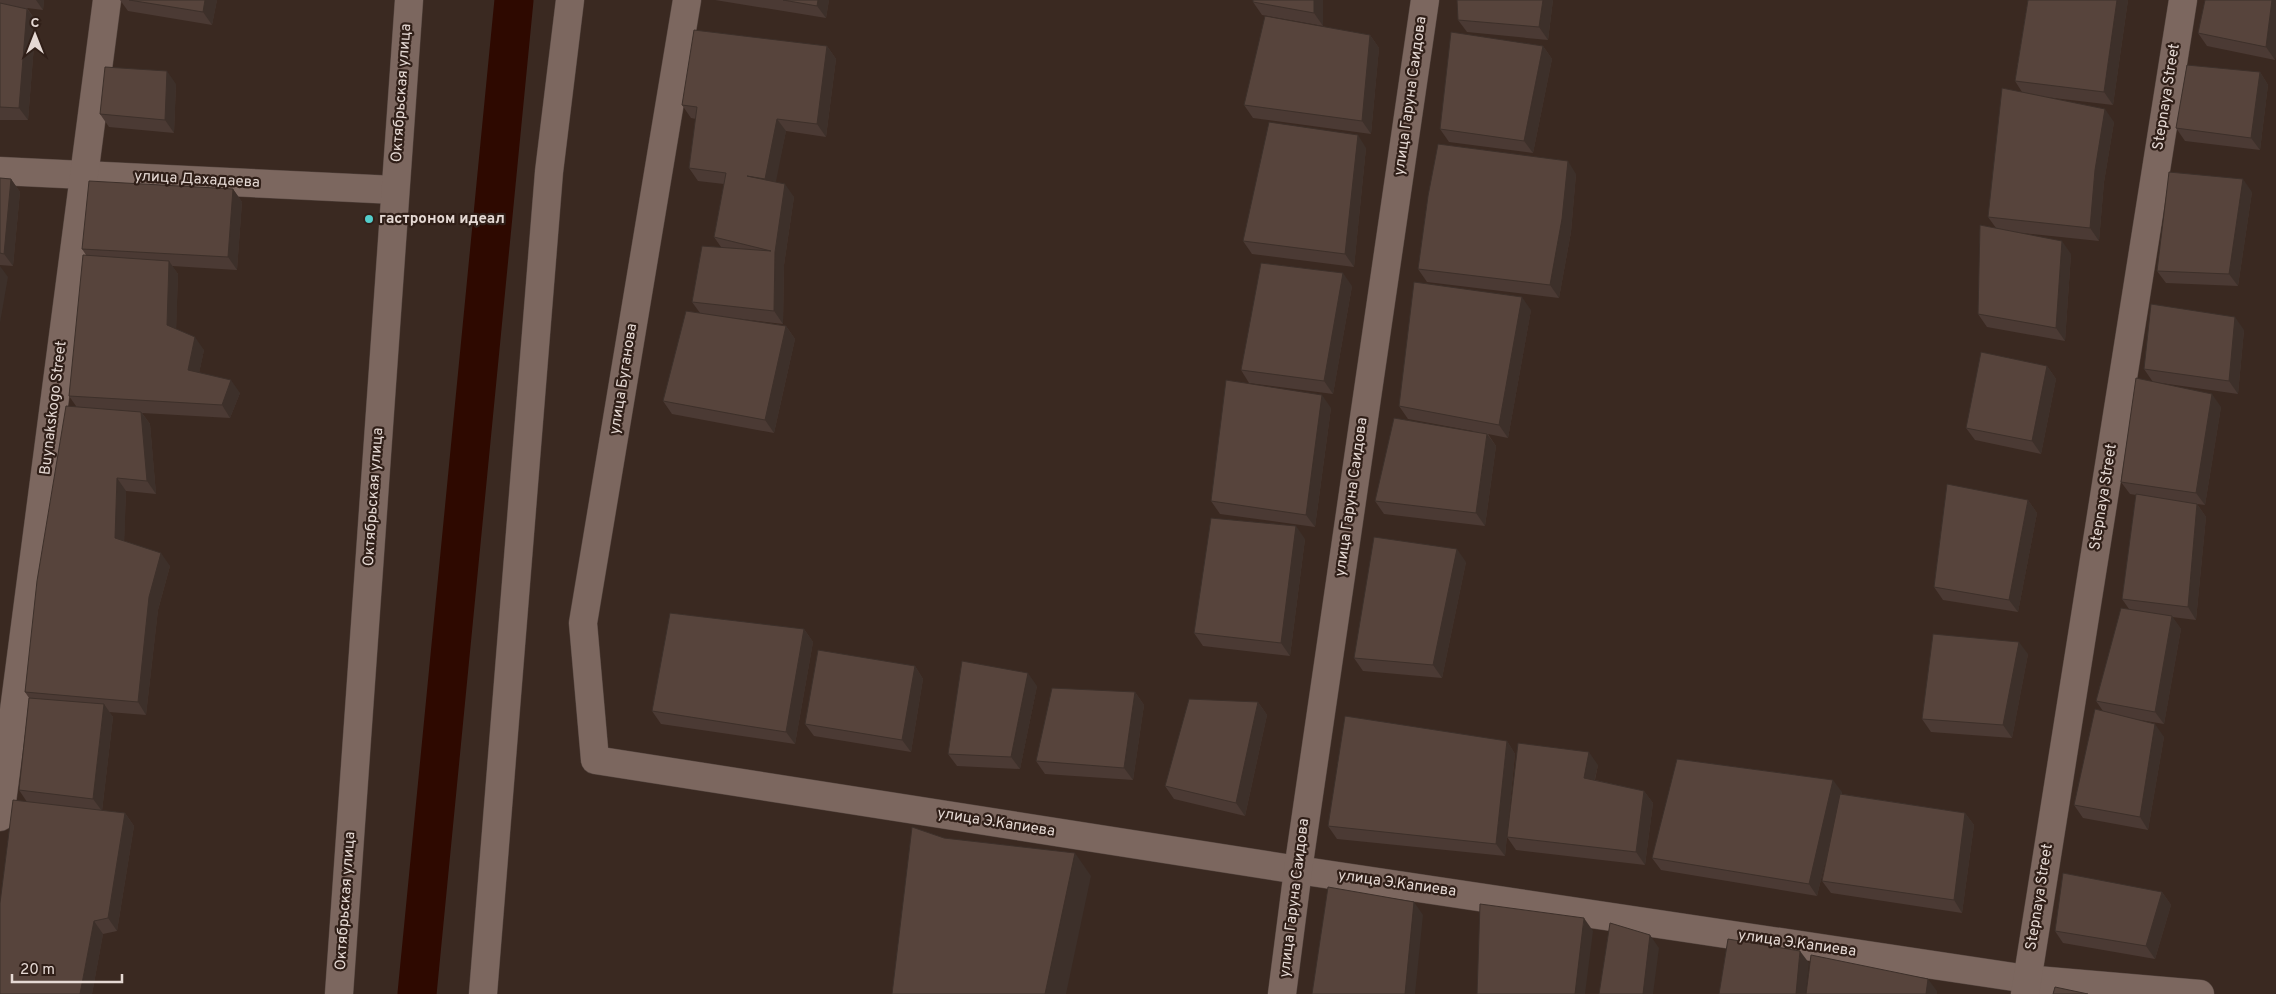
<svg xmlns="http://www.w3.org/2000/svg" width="2276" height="994" viewBox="0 0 2276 994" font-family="Overpass,sans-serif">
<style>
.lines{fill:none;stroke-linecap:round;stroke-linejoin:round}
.canal{stroke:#2e0900;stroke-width:39}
.minor-casing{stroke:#54453f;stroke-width:29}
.tertiary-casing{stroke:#54453f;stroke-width:29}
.minor{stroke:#7c675f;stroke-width:28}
.tertiary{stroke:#7c675f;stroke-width:28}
.wall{fill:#4b3a34}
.shaded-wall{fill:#3d302a}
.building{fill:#57443c;stroke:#3d302a}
.poi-dot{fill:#53cdcb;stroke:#301f18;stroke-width:2}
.labels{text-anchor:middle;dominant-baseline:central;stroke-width:4.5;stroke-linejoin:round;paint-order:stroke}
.street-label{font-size:15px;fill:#e5d9d4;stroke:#301f18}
.poi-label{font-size:15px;font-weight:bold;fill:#e5d9d4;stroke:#301f18;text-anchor:start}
</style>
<rect width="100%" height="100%" fill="#3a2921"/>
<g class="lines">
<path class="canal" d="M417 994 514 0"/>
<defs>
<g id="minor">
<path d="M687 0 583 623 595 760 1298 870 2027 979 2200 994"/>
<path d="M0 171 395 190"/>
<path d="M0 817 107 0"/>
<path d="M483 994 549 172 570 0"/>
<path d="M1282 994 1298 870 1425 0"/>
<path d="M2025 994 2183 0"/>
</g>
<path id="tertiary" d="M339 994 409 0"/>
</defs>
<use href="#minor" class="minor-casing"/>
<use href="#tertiary" class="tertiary-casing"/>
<use href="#minor" class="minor"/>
<use href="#tertiary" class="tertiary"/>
</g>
<g class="wall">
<path d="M0 0H44L43 10 27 8 36 21 28 120H0Z"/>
<path d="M120 0H217L212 25 128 11Z"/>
<path d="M715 0H829L826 18Z"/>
<path d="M1323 0V26L1262 15 1253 2Z"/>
<path d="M1553 0 1548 40 1467 32 1458 20Z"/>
<path d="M2028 0H2128L2113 105 2045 97 2114 122 2104 182 2099 241 2012 232 2071 254 2065 341 1987 327 1978 314 1996 228 1988 217 2022 92 2015 81Z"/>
<path d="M2276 0V53L2275 60 2207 46 2198 33Z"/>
<path d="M1370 35 1379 48 1371 134 1253 118 1244 105Z"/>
<path d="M827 46 836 59 826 137 786 131 775 182 794 197 784 265 783 324 734 318 786 326 795 339 774 433 672 414 663 401 700 313 692 302 721 247 714 237 724 184 698 181 689 168 696 119 691 118 682 105Z"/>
<path d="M1543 46 1552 59 1533 153 1449 142 1440 129Z"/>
<path d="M2260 72 2268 85 2260 150 2185 141 2176 128Z"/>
<path d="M176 84 174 133 109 127 100 114Z"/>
<path d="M1366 148 1354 267 1252 254 1243 241Z"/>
<path d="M1576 174 1571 232 1559 298 1427 282 1418 269Z"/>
<path d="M0 178 11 179 20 192 13 266 0 265Z"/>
<path d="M233 189 242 202 237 270 172 266 178 274 176 329 204 350 199 373 240 393 230 418 142 413 150 424 156 494 126 491 124 541 170 566 158 610 146 715 109 712 113 717 102 811 125 813 134 826 117 931 103 934 92 994H0L27 802 19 790 29 698 25 692 76 406 69 396 86 255 82 249Z"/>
<path d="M2252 192 2238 286 2166 283 2157 271Z"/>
<path d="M1352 286 1333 394 1249 383 1241 370Z"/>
<path d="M1531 310 1508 438 1488 434 1496 446 1485 526 1384 514 1375 501 1473 431 1408 419 1399 406Z"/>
<path d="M2244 330 2238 394 2154 382 2221 407 2205 505 2197 504 2206 517 2196 620 2172 617 2181 629 2164 724 2134 719 2164 737 2148 830 2083 818 2074 805 2103 711 2096 701 2129 609 2122 599 2136 495 2130 494 2121 482 2153 382 2144 369Z"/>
<path d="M2047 366 2056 379 2041 454 1975 440 1966 428Z"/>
<path d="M1331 408 1315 527 1220 514 1211 501Z"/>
<path d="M2028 500 2037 513 2018 612 1943 600 1934 587Z"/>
<path d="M1305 539 1290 656 1203 646 1194 633Z"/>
<path d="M1466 562 1442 678 1363 671 1354 658Z"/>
<path d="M804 629 813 642 795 744 661 724 652 711Z"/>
<path d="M2028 654 2012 738 1931 732 1922 719Z"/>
<path d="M915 666 923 679 911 752 814 736 805 724Z"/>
<path d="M1037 686 1020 769 957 766 948 754Z"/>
<path d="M1135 692 1144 705 1133 780 1045 774 1036 761Z"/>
<path d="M1258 702 1267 715 1245 816 1174 799 1165 786Z"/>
<path d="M1507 741 1515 754 1505 856 1337 839 1328 826Z"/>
<path d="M1598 765 1595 780 1644 791 1653 803 1645 865 1516 850 1507 837Z"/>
<path d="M1842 792V794L1965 813 1974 825 1962 913 1831 893 1822 881 1830 842 1817 896 1661 870 1652 858Z"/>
<path d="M2162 892 2171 905 2155 959 2063 943 2055 931Z"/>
</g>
<g class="shaded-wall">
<path d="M36 0H44L43 10Z"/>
<path d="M205 0H217L212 25 203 12Z"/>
<path d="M818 0H829L826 18 817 6Z"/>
<path d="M1314 0H1323V26L1314 13Z"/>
<path d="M1543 0H1553L1548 40 1539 27Z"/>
<path d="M2117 0H2128L2113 105 2104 92Z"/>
<path d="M2272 0H2276V53L2275 60 2266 47Z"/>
<path d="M27 9 36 21 28 120 19 108Z"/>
<path d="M1370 35 1379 48 1371 134 1362 121Z"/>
<path d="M827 46 836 59 826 137 817 124Z"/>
<path d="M1543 46 1552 59 1533 153 1524 141Z"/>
<path d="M167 71 176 84 174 133 165 120Z"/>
<path d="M2260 72 2268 85 2260 150 2251 138Z"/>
<path d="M2105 109 2114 122 2104 182 2099 241 2090 228 2095 170Z"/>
<path d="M777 119 786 131 774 192 765 179Z"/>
<path d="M1358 135 1366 148 1354 267 1345 254Z"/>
<path d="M1568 161 1576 174 1571 232 1559 298 1550 285Z"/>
<path d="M11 179 20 192 13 266 4 254Z"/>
<path d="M2243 179 2252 192 2238 286 2229 274Z"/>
<path d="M785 184 794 197 784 265 783 324 774 311 775 252Z"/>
<path d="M233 189 242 202 237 270 228 257Z"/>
<path d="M2062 241 2071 254 2065 341 2056 328Z"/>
<path d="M169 261 178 274 176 338 167 325Z"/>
<path d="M0 266 8 277 0 323Z"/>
<path d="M1343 273 1352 286 1333 394 1324 381Z"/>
<path d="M1522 297 1531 310 1508 438 1499 425Z"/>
<path d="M2235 317 2244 330 2238 394 2229 381Z"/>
<path d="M786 326 795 339 774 433 765 420Z"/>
<path d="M195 337 204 350 197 383 188 370Z"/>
<path d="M2047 366 2056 379 2041 454 2032 441Z"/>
<path d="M231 380 240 393 230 418 222 405Z"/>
<path d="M2212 394 2221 407 2205 505 2196 493Z"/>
<path d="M1322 395 1331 408 1315 527 1306 515Z"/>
<path d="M141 412 150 424 156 494 147 481Z"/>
<path d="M1487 434 1496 446 1485 526 1476 513Z"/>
<path d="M117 478 126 491 124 551 115 538Z"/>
<path d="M2028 500 2037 513 2018 612 2009 600Z"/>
<path d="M2197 504 2206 517 2196 620 2188 607Z"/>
<path d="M1296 526 1305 539 1290 656 1281 643Z"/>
<path d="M1457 549 1466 562 1442 678 1433 665Z"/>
<path d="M161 553 170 566 158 610 146 715 138 702 149 597Z"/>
<path d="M2172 616 2181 629 2164 724 2155 712Z"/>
<path d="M804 629 813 642 795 744 786 732Z"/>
<path d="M2019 642 2028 654 2012 738 2003 725Z"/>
<path d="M915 666 923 679 911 752 902 740Z"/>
<path d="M1028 673 1037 686 1020 769 1011 757Z"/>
<path d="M1135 692 1144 705 1133 780 1124 768Z"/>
<path d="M1258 702 1267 715 1245 816 1236 803Z"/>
<path d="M104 704 113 717 102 811 93 799Z"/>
<path d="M2155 724 2164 737 2148 830 2140 817Z"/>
<path d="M1507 741 1515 754 1505 856 1496 844Z"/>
<path d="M1589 752 1598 765 1592 791 1584 778Z"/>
<path d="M1833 780 1842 792 1817 896 1809 884Z"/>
<path d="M1644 791 1653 803 1645 865 1636 852Z"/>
<path d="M125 813 134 826 117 931 108 918Z"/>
<path d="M1965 813 1974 825 1962 913 1954 900Z"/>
<path d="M1075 853 1091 876 1066 994H1045Z"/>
<path d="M2162 892 2171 905 2155 959 2146 946Z"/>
<path d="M1414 902 1423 915 1415 994H1405Z"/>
<path d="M1584 918 1593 931 1585 994H1575Z"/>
<path d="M94 921 103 934 92 994H80Z"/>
<path d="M1650 935 1659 948 1653 994H1643Z"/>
<path d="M1800 951 1809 963 1806 994H1796Z"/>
<path d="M1928 979 1937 991V994H1926Z"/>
</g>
<g class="building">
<path d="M129 0H205L203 12Z"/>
<path d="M783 0H818L817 6Z"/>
<path d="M1253 0H1314V13L1253 2Z"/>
<path d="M1457 0H1543L1539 27 1458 20Z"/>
<path d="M2028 0H2117L2104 92 2015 81Z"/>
<path d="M2205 0H2272L2266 47 2198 33Z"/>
<path d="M0 3 27 9 19 108 0 107Z"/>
<path d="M1265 16 1370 35 1362 121 1244 105Z"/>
<path d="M694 30 827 46 817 124 777 119 765 179 747 176 785 184 775 252 774 311 692 302 702 246 771 251 714 237 726 173 689 168 697 107 682 105Z"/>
<path d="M1451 32 1543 46 1524 141 1440 129Z"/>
<path d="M2187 65 2260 72 2251 138 2176 128Z"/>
<path d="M105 67 167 71 165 120 100 114Z"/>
<path d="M2002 88 2105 109 2095 170 2090 228 1988 217Z"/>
<path d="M1269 122 1358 135 1345 254 1243 241Z"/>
<path d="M1438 144 1568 161 1562 219 1550 285 1418 269 1428 196Z"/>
<path d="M2169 172 2243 179 2229 274 2157 271Z"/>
<path d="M0 178 11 179 4 254 0 253Z"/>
<path d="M89 181 233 189 228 257 82 249Z"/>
<path d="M1980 225 2062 241 2056 328 1978 314Z"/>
<path d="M83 255 169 261 167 325 195 337 188 370 231 380 222 405 69 396Z"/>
<path d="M1261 263 1343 273 1324 381 1241 370Z"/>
<path d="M1414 282 1522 297 1499 425 1399 406Z"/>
<path d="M2151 304 2235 317 2229 381 2144 369Z"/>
<path d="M686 311 786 326 765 420 663 401Z"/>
<path d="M1981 352 2047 366 2032 441 1966 428Z"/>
<path d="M2136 378 2212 394 2196 493 2121 482Z"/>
<path d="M1226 380 1322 395 1306 515 1211 501Z"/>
<path d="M66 406 141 412 147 481 117 478 115 538 161 553 149 597 138 702 25 692 37 581Z"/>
<path d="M1394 418 1487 434 1476 513 1375 501Z"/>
<path d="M1947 484 2028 500 2009 600 1934 587Z"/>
<path d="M2136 494 2197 504 2188 607 2122 599Z"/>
<path d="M1211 518 1296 526 1281 643 1194 633Z"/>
<path d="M1374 537 1457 549 1433 665 1354 658Z"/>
<path d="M2121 608 2172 616 2155 712 2096 701Z"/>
<path d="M670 613 804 629 786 732 652 711Z"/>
<path d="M1933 634 2019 642 2003 725 1922 719Z"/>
<path d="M818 650 915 666 902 740 805 724Z"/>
<path d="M962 661 1028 673 1011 757 948 754Z"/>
<path d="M1052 688 1135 692 1124 768 1036 761Z"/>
<path d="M29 698 104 704 93 799 19 790Z"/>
<path d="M1189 699 1258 702 1236 803 1165 786Z"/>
<path d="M2095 709 2155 724 2140 817 2074 805Z"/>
<path d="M1345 716 1507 741 1496 844 1328 826Z"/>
<path d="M1518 743 1589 752 1584 778 1644 791 1636 852 1507 837Z"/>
<path d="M1677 759 1833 780 1809 884 1652 858Z"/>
<path d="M1840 794 1965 813 1954 900 1822 881Z"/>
<path d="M13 800 125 813 108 918 94 921 80 994H0V903Z"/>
<path d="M912 827 944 838 1075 853 1045 994H892Z"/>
<path d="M2063 873 2162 892 2146 946 2055 931Z"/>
<path d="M1328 887 1414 902 1405 994H1312Z"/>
<path d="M1480 904 1584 918 1575 994H1477Z"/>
<path d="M1610 923 1650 935 1643 994H1599Z"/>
<path d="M1728 939 1800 951 1796 994H1719Z"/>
<path d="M1811 955 1928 979 1926 994H1806Z"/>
<path d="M2055 987 2088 994H2053Z"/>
</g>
<circle class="poi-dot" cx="369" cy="219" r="5"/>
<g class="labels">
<g class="street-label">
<text transform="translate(402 93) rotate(-86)">Октябрьская улица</text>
<text transform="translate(1411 96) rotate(-82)">улица Гаруна Саидова</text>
<text transform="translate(2167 97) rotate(-81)">Stepnaya Street</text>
<text transform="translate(197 180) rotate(3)">улица Дахадаева</text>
<text transform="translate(624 379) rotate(-81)">улица Буганова</text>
<text transform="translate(54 408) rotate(-83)">Buynakskogo Street</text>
<text transform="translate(374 497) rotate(-86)">Октябрьская улица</text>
<text transform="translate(1352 497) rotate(-82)">улица Гаруна Саидова</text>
<text transform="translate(2104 497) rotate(-81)">Stepnaya Street</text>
<text transform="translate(996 823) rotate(9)">улица Э.Капиева</text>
<text transform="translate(1397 884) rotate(8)">улица Э.Капиева</text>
<text transform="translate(2040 897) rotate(-81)">Stepnaya Street</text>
<text transform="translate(1295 898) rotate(-83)">улица Гаруна Саидова</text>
<text transform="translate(346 901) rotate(-86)">Октябрьская улица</text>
<text transform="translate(1797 944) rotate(8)">улица Э.Капиева</text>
</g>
<g class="poi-label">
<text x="379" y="219">гастроном идеал</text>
</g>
</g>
<g transform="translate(35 35)" stroke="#301f18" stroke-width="4" paint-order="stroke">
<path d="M0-4L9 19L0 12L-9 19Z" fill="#e5d9d4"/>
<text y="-8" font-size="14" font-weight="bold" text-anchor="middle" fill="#e5d9d4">С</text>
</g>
<path d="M12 974v8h110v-8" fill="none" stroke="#e5d9d4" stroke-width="2.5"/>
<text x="20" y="974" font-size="15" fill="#e5d9d4" stroke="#301f18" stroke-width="4" paint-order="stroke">20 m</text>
</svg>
